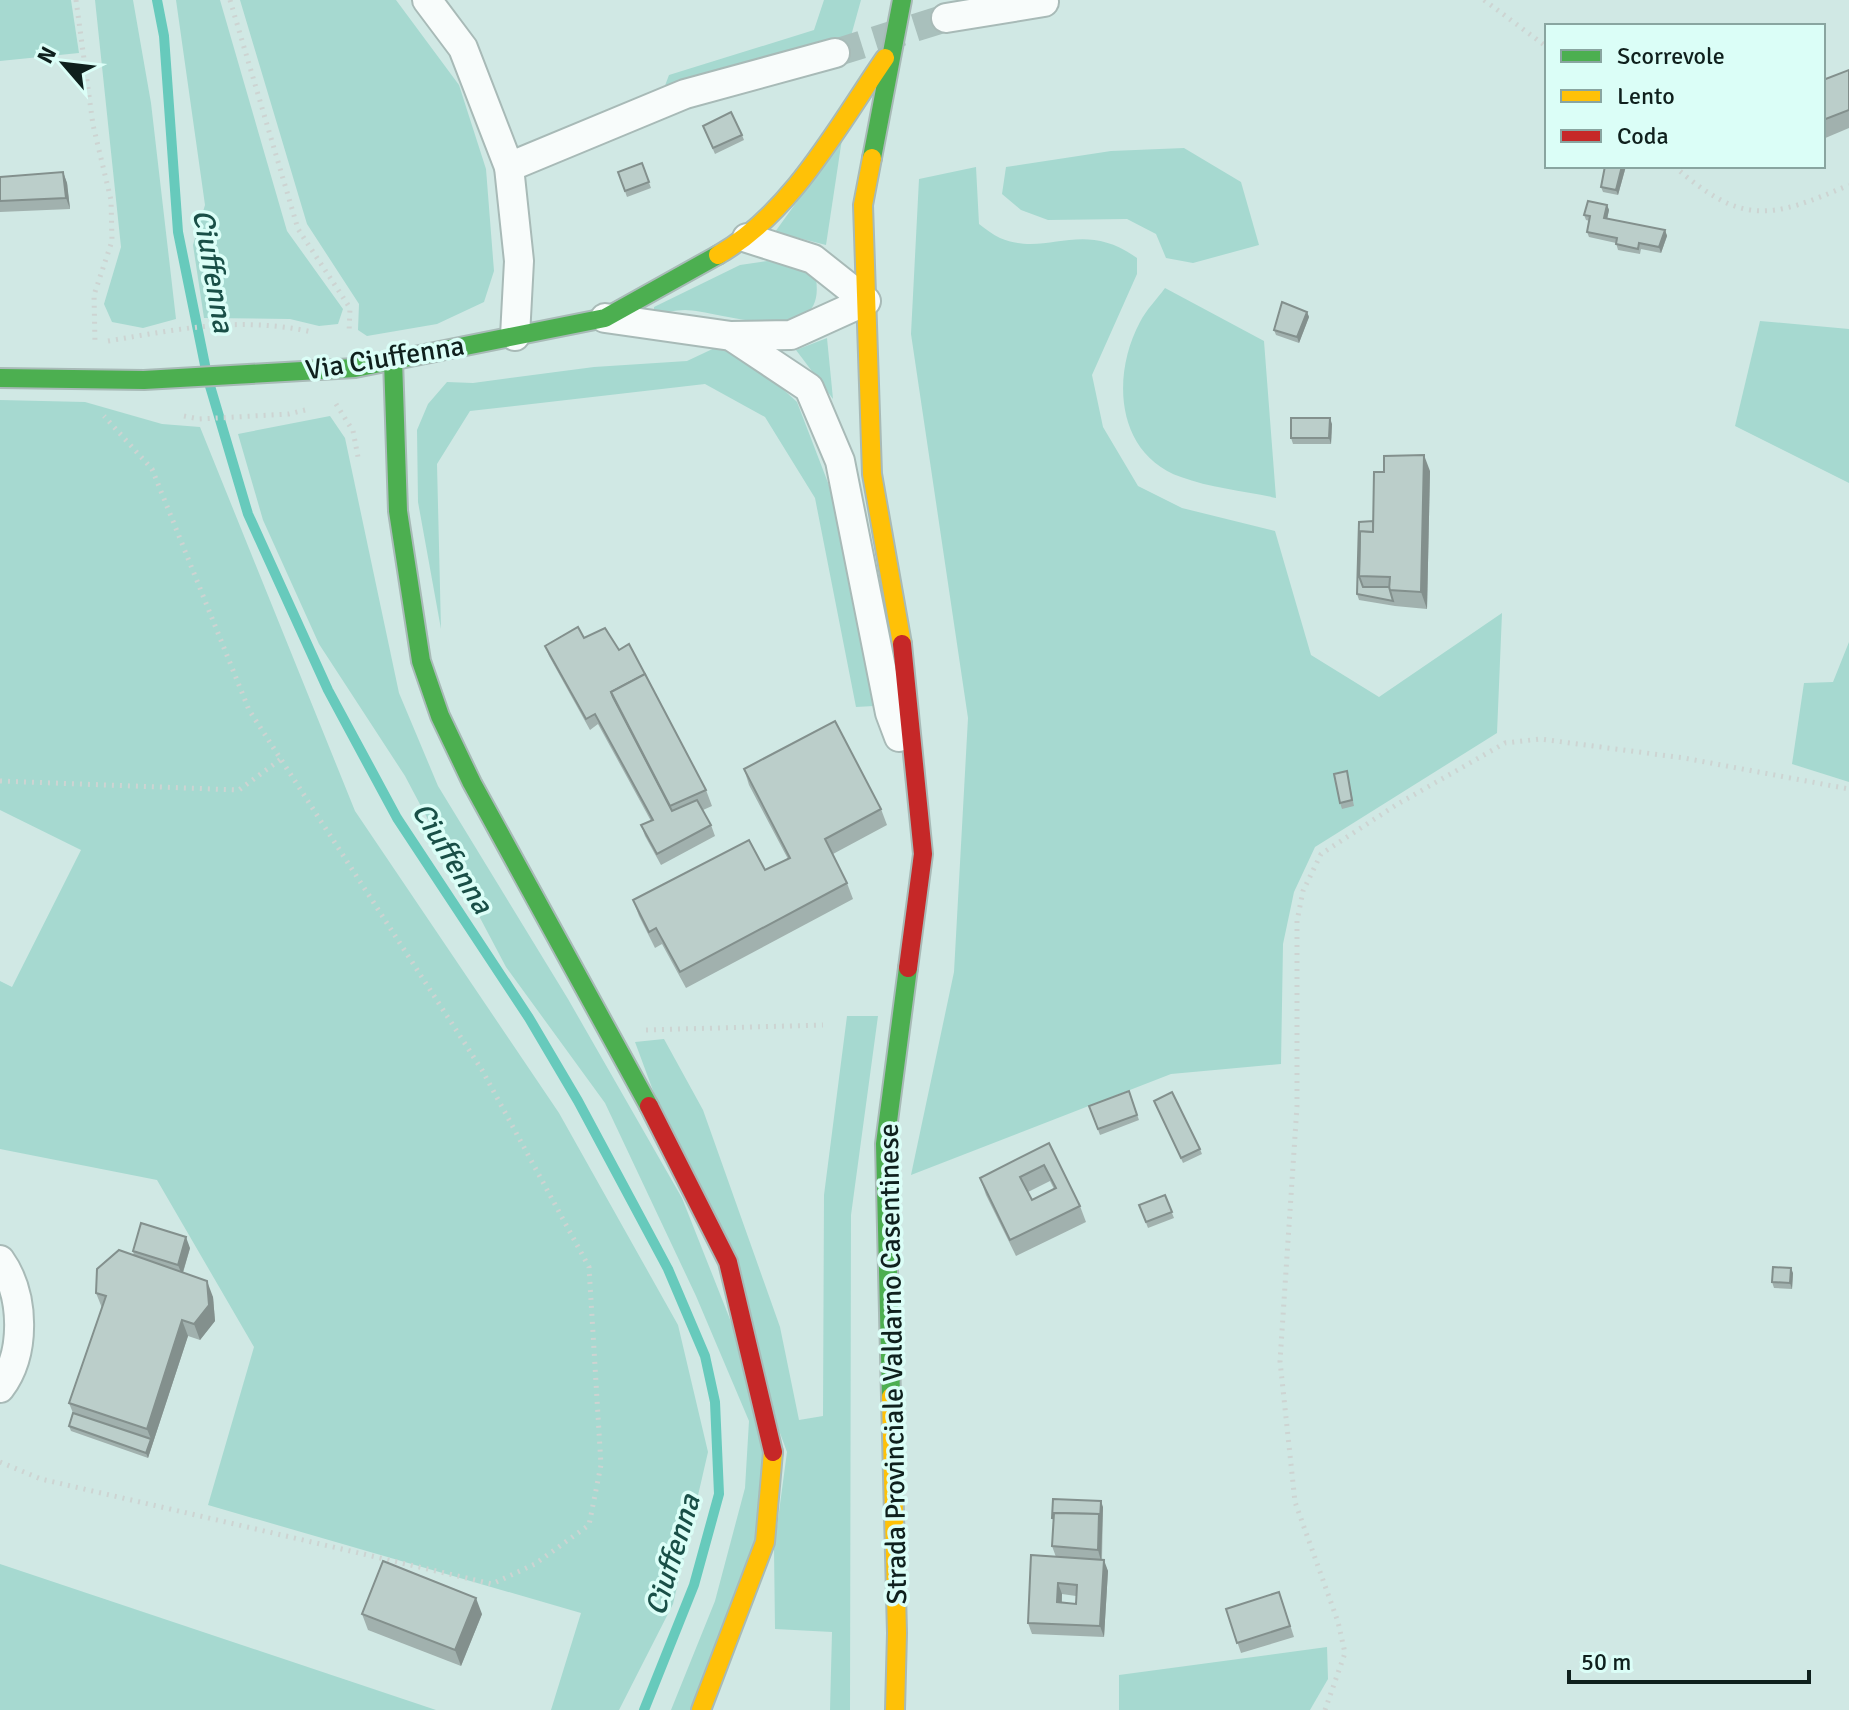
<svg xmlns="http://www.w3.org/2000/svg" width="1849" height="1710" viewBox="0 0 1849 1710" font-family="Signika,sans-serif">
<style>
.green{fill:#a6d9d0}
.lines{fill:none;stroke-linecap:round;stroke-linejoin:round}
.stream{stroke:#67cabc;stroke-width:10}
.street-tunnel{stroke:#a9c0bc;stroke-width:28;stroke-dasharray:28 14;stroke-linecap:butt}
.street-casing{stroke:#a8bab7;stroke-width:32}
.fast-casing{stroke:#a8bab7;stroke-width:22}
.slow-casing{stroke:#a8bab7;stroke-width:22}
.jam-casing{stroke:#a8bab7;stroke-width:22}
.path{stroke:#cdd4d2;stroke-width:5;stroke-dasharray:2 6;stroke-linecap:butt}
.street{stroke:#f8fcfb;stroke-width:28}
.fast{stroke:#4caf50;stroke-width:18}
.slow{stroke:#ffc107;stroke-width:18}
.jam{stroke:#c62828;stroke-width:18}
.wall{fill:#a1b1ae;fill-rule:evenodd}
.shaded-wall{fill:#83908d}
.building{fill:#bbceca;stroke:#83908d;stroke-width:2;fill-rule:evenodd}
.labels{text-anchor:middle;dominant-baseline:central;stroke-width:7;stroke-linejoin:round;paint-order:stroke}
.street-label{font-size:28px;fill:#0f201d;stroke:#dbfef7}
.water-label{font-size:30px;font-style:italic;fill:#194f47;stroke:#dbfef7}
</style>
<rect width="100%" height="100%" fill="#d0e8e4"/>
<g class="green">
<path d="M0 0H71L79 53 0 61Z"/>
<path d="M95 0H133L151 103 176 319 143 328 112 322 104 304 121 247Z"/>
<path d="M176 0H220L287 231 343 309 338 324 319 326 290 319 204 318 193 245 205 205Z"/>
<path d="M240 0H396L459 85 486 169 494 271 484 302 437 324 367 336 358 330 359 304 307 224Z"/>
<path d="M824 0H861L851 36 663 91 669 75 814 30Z"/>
<path d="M842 139 826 245 775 232Z"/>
<path d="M1184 148 1241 182 1259 245 1193 263 1166 258 1156 234 1127 219 1048 220 1021 210 1002 194 1006 167 1111 151Z"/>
<path d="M976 167 979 224C986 229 993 235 1000 238 1048 258 1081 218 1137 258V274L1092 375 1103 427 1138 486 1182 508 1275 531 1311 655 1379 697 1502 613 1497 733 1315 847 1294 892 1283 944 1281 1064 1171 1074 911 1175 954 972 968 718 911 334 919 179Z"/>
<path d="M774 260 799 264 816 279C827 352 721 311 685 310 675 310 664 313 654 314V307L740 265Z"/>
<path d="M1165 288 1264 341 1276 498C1245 491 1210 488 1181 477 1116 454 1111 376 1140 322 1146 310 1157 299 1165 288Z"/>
<path d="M1760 321 1849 329V483L1735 426Z"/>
<path d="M827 338 833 399 796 350Z"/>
<path d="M721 345 751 360 797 402 830 488 874 706 856 707 815 498 765 417 705 384 470 411 437 464 441 629 418 502 417 430 428 404 447 382 473 383 594 367 687 361Z"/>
<path d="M0 400 85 402 162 424 200 427 355 811 559 1113 678 1325 708 1452 673 1604 619 1710H551L581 1613 208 1505 254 1347 157 1180 0 1149V981L12 987 81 850 0 810Z"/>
<path d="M330 416 345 438 399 693 438 786 568 999 682 1198 737 1337 765 1443 756 1540 692 1710H671L715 1601 745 1488 749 1421 696 1296 605 1103 506 967 405 776 319 644 263 520 238 434Z"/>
<path d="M1849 642V782L1792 764 1804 683 1833 682Z"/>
<path d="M847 1016H878L851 1215 850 1710H830L832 1632 775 1629 774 1549 787 1452 635 1042 664 1039 703 1110 780 1327 799 1420 823 1416 824 1195Z"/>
<path d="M0 1564 436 1710H0Z"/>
<path d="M1327 1647 1328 1679 1310 1710H1119V1675Z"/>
</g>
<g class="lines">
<g class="stream">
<path d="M157 0 164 36 178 232 206 370"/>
<path d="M210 386 248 514 328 690 397 818 529 1018 578 1101 668 1269 705 1356 715 1402 719 1494 694 1585 644 1710"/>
</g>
<path class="street-tunnel" d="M835 53 946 18"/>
<defs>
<g id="street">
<path d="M427 0 463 48 509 167 519 261 515 336"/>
<path d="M946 18 1044 2"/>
<path d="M509 167 685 94 835 53"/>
<path d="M605 318 731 336 809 388 840 461 890 713 899 737"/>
<path d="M731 336 791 335 866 301 813 259 747 238"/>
<path d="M0 1260C25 1295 26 1354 0 1388"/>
</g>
<g id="fast">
<path d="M872 158 902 0"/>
<path d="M393 360 398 511 421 661 440 716 472 783 649 1106"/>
<path d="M0 378 144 380 355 368 605 318 718 255"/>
<path d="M891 1397 885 1144 908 968"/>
</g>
<g id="slow">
<path d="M872 158 863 205 872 474 902 644"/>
<path d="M718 255C792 213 838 126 885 58"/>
<path d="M891 1397 897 1633 895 1710"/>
<path d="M701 1710 765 1542 773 1452"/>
</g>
<g id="jam">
<path d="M902 644 923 854 908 968"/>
<path d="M649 1106 728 1262 773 1452"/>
</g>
</defs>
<use href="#street" class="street-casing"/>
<use href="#fast" class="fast-casing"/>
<use href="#slow" class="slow-casing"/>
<use href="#jam" class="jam-casing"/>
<g class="path">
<path d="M76 0 93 125 111 200 112 241 94 295 95 343"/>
<path d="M230 0 298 229 350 308 349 333"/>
<path d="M1484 0 1547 47"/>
<path d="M1674 166C1742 226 1770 219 1849 185"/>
<path d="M108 341C179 329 240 316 312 332"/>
<path d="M336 404 353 431 358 457"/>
<path d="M184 416 199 419 289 414 309 409"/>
<path d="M0 781 239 790 281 759"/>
<path d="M646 1030 823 1025"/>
<path d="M0 1462 41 1479 492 1584 535 1564 589 1525 601 1465 589 1267 482 1070 249 710 152 469 104 416"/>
<path d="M1325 1710 1345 1653 1338 1622 1295 1502 1280 1361 1297 1106V921L1303 891 1321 854 1396 805 1505 743 1540 739 1684 758 1849 789"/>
</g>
<use href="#street" class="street"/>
<use href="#fast" class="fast"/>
<use href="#slow" class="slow"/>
<use href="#jam" class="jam"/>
</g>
<g class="wall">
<path d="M1849 70V128L1823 139V80Z"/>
<path d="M705 131 742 135 744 140 715 154Z"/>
<path d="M642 163 651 188 627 197 618 172Z"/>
<path d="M1626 166 1618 195 1603 192 1601 187Z"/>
<path d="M63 172 67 183 70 209 0 212V177Z"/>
<path d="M1607 205 1609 210 1607 219 1665 230 1667 236 1661 253 1641 249 1640 254 1618 250 1616 243 1589 237 1587 232 1590 221 1586 220 1584 215Z"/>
<path d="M1307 312 1309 317 1299 343 1276 335 1274 330Z"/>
<path d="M1332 424 1331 444H1293L1291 438Z"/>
<path d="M1430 471 1427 609 1395 606 1359 600 1357 594 1359 522 1373 521Z"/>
<path d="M584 638 706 790 712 806 703 810 711 825 715 836 661 865 645 836 641 825 651 821 598 724 590 730 549 656 545 646Z"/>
<path d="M744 769 881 809 887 825 833 854 847 883 853 899 686 988 662 944 655 948 639 916 633 900 765 870 788 859 749 785Z"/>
<path d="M1347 771 1354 806 1342 809 1340 803Z"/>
<path d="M1129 1091 1139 1120 1100 1135 1089 1106Z"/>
<path d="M1154 1101 1200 1149 1202 1154 1183 1163Z"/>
<path d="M1049 1143 1080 1206 1086 1222 1016 1256 986 1195 980 1178ZM1050 1181 1054 1189 1032 1200 1028 1192Z"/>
<path d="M1165 1195 1174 1218 1148 1228 1139 1205Z"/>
<path d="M190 1248 183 1273 213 1297 215 1321 200 1340 188 1336 148 1458 71 1431 69 1426 73 1413 69 1403 102 1308 96 1293 134 1256 133 1251Z"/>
<path d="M1793 1273 1792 1289 1774 1288 1772 1282Z"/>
<path d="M1103 1507 1102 1560 1108 1571 1104 1637 1032 1634 1028 1623 1056 1557 1052 1546 1054 1522 1052 1518ZM1062 1594 1076 1596V1604L1062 1602Z"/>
<path d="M1283 1603 1294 1637 1241 1653 1226 1609Z"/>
<path d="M362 1614H482L461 1666 368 1630Z"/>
</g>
<g class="shaded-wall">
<path d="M1622 166H1626L1618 195 1616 190Z"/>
<path d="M63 172 67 183 70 209 66 198Z"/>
<path d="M1607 205 1609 210 1606 224 1604 218Z"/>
<path d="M1665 230 1667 236 1661 253 1659 247Z"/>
<path d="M1307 312 1309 317 1299 343 1297 337Z"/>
<path d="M1330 418 1332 424 1331 444 1329 438Z"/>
<path d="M1424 455 1430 471 1427 609 1421 592Z"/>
<path d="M186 1237 190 1248 182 1275 178 1265Z"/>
<path d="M1791 1268 1793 1273 1792 1289 1790 1283Z"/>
<path d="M207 1281 213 1297 215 1321 200 1340 194 1324Z"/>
<path d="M182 1320 188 1336 148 1458 146 1453 151 1439 147 1429Z"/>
<path d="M1101 1501 1103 1507 1101 1561 1098 1550 1099 1514Z"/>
<path d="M1104 1560 1108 1571 1104 1637 1100 1626Z"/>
<path d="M1058 1583 1062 1594 1061 1613 1057 1602Z"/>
<path d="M476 1598 482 1614 461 1666 455 1650Z"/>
</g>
<g class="building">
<path d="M1849 70V110L1823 120V80Z"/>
<path d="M731 112 742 135 713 148 703 126Z"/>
<path d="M642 163 649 182 625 191 618 172Z"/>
<path d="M1605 166H1622L1616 190 1601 187Z"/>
<path d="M63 172 66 198 0 201V177Z"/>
<path d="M1588 201 1607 205 1604 218 1665 230 1659 247 1639 243 1638 249 1616 244 1617 238 1587 232 1590 216 1584 215Z"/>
<path d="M1282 302 1307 312 1297 337 1274 330Z"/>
<path d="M1291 418H1330L1329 438H1291Z"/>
<path d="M1424 455 1421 592 1389 590 1390 577 1359 576 1360 531 1373 532 1374 472H1384V456Z"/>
<path d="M1373 521V532L1360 531 1359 576 1363 587H1389L1393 601 1357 594 1359 522Z"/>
<path d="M578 627 584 638 605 628 619 650 629 644 645 674 611 692 613 697 672 811 697 800 711 825 657 854 641 825 653 820 595 714 586 719 545 646Z"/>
<path d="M645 674 706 790 670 806 611 692Z"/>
<path d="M835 721 881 809 825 839 847 883 680 972 656 928 649 932 633 900 749 840 765 870 790 858 744 769Z"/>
<path d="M1347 771 1352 800 1340 803 1334 774Z"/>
<path d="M1129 1091 1137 1115 1098 1129 1089 1106Z"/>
<path d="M1172 1092 1200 1149 1181 1158 1154 1101Z"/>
<path d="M1049 1143 1080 1206 1010 1240 980 1178ZM1044 1165 1056 1188 1032 1200 1020 1177Z"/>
<path d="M1165 1195 1172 1212 1146 1222 1139 1205Z"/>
<path d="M141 1223 186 1237 178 1265 133 1251Z"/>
<path d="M119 1250 207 1281 209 1305 194 1324 182 1320 147 1429 69 1403 106 1296 96 1293 97 1269Z"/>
<path d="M1773 1267 1791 1268 1790 1283 1772 1282Z"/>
<path d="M73 1413 151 1439 146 1453 69 1426Z"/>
<path d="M1053 1499 1101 1501 1100 1520 1099 1514 1054 1513V1518H1052Z"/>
<path d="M1054 1513 1099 1514 1098 1550 1052 1546Z"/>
<path d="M1031 1555 1104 1560 1100 1626 1028 1623ZM1058 1583 1077 1585 1076 1604 1057 1602Z"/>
<path d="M383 1561 476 1598 455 1650 362 1614Z"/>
<path d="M1279 1592 1290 1626 1237 1643 1226 1609Z"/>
</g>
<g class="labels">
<g class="street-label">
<text transform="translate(385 358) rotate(-9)">Via Ciuffenna</text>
<text transform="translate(893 1364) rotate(-91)">Strada Provinciale Valdarno Casentinese</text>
</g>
<g class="water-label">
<text transform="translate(213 271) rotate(80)">Ciuffenna</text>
<text transform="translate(452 858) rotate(58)">Ciuffenna</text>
<text transform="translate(673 1555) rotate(-73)">Ciuffenna</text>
</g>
</g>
<rect x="1545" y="24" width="280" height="144" fill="#dbfef7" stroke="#89a5a0" stroke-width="2"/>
<rect x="1561" y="50" width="40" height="12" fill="#4caf50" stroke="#89a5a0" stroke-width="2"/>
<text x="1617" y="64" font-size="24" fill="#0f201d">Scorrevole</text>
<rect x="1561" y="90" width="40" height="12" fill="#ffc107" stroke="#89a5a0" stroke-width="2"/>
<text x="1617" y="104" font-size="24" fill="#0f201d">Lento</text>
<rect x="1561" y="130" width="40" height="12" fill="#c62828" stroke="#89a5a0" stroke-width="2"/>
<text x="1617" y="144" font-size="24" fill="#0f201d">Coda</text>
<g transform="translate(64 64) rotate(298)" stroke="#dbfef7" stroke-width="6" paint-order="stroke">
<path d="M0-6L14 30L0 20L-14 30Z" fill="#0f201d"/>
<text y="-12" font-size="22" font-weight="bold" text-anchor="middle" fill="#0f201d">N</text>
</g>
<path d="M1569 1670v12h240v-12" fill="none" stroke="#0f201d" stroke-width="4"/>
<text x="1581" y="1670" font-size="24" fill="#0f201d" stroke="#dbfef7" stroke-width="6" paint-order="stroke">50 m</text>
</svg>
